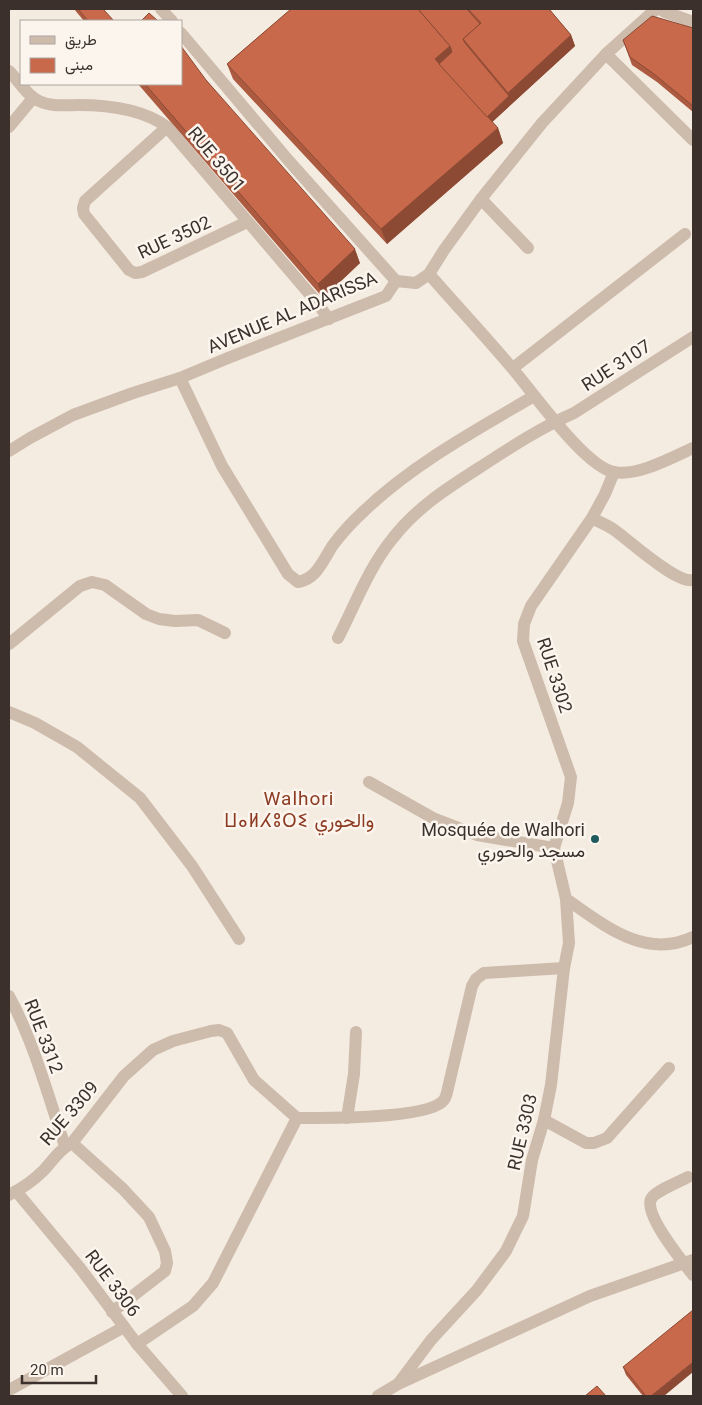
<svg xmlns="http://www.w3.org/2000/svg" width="702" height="1405" viewBox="0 0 702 1405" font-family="Roboto,Vazirmatn,'Noto Sans Tifinagh',sans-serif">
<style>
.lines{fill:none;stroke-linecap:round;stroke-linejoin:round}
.minor{stroke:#cdbbac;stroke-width:12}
.wall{fill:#ac5a40}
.shaded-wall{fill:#8c4a34}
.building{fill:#c8694b;stroke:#8c4a34}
.poi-dot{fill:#1f5a5e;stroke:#fbf5ee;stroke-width:2}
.labels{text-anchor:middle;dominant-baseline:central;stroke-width:5;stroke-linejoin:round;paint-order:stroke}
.street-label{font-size:18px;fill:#3b302b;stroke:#fbf5ee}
.poi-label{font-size:18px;fill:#3b302b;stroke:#fbf5ee;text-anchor:end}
.neighbourhood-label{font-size:19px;letter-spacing:1px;fill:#8c3b22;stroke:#fbf5ee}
</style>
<rect width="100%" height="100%" fill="#f4ebe1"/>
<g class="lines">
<g class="minor">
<path d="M161 9 172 21"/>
<path d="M660 9 665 12 693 22"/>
<path d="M181 33 289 161 396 281"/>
<path d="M606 54 693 140"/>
<path d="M9 71C18 80 27 96 39 101 51 107 65 105 78 105 108 105 143 109 167 127L314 299 329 319"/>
<path d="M9 127 33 98"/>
<path d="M167 127 85 201 83 208 84 214 129 270 135 273 142 272 247 222"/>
<path d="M481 199 528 248"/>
<path d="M429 274C456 305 485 336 512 368 532 391 585 467 614 472 637 477 673 457 693 448"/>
<path d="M513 368 685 234"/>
<path d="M180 378 222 466 288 574 298 582C317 579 323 560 333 545 342 533 353 521 364 511 413 464 476 430 534 396"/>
<path d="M9 451 30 438 73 415 133 393 180 378 228 358 386 296 396 281 416 283 429 274 444 250 481 199 542 123 606 54 656 9"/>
<path d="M592 518C599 522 607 525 613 529 629 540 676 584 693 580"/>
<path d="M338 638C355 605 369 567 393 538 417 507 449 487 482 466 511 447 542 427 574 413L693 337"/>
<path d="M9 644 80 586 92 582 105 585 146 614 159 619 175 621 198 620 225 633"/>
<path d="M9 712 35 723 77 747 140 798 192 866 239 939"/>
<path d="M369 782 433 818 477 835 554 848"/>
<path d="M566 899C604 925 645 960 693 937"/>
<path d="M9 996C34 1042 48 1096 65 1146"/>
<path d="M297 1118C326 1118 422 1119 442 1102 446 1099 447 1093 448 1088L472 986 476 979 484 973 564 968"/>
<path d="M347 1118 354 1074 356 1032"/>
<path d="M544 1120 586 1143H594L607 1138 669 1068"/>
<path d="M72 1143 123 1189 149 1217 165 1251 167 1263 165 1271 112 1312"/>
<path d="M688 1177C679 1182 655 1191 651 1199 644 1215 683 1262 693 1275"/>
<path d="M16 1191 80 1268 137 1344 182 1396"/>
<path d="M9 1195C21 1189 34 1180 44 1170 53 1160 60 1149 72 1143L124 1076 153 1050 173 1041 211 1031 219 1030 227 1033 254 1080 297 1118 213 1283 193 1306 137 1344"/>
<path d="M398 1384 431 1340 477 1290 506 1251 523 1216 532 1160 544 1120 551 1085 564 968 569 943 566 899 554 848 568 803 571 777 523 641 524 624 531 606 592 518 605 494 614 472"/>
<path d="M9 1390 124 1327"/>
<path d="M378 1396 398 1384 590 1296 693 1260"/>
</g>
</g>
<g class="wall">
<path d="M74 9H103L114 21H84Z"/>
<path d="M291 9H549L571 35 575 46 492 122 498 128 503 143 387 244 233 79 227 64Z"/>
<path d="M693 28V112L657 82 632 65 623 40Z"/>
<path d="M206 80 360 263 323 298 138 84H181Z"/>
<path d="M623 1367 664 1396H643L626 1375Z"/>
</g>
<g class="shaded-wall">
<path d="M571 35 575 46 488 126 485 118 509 96 508 93Z"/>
<path d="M450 46 455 60 443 71 435 59Z"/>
<path d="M498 128 503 143 387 244 381 229Z"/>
<path d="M355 249 360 263 323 298 318 284Z"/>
<path d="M693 1362V1372L664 1396H651Z"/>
</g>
<g class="building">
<path d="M78 9H103L114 21H88Z"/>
<path d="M291 9H418L450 46 435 59 498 128 381 229 227 64Z"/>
<path d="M418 9H467L480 24 463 39 465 43 509 96 487 117 439 64 452 52 450 46Z"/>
<path d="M468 9H549L571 35 508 93 463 39 481 23Z"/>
<path d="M149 13 158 21H141Z"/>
<path d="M652 16 693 28V106L654 74 630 57 623 40Z"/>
<path d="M181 46 206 80 355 249 318 284 145 84H181Z"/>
<path d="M693 1310V1362L651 1396H646L623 1367Z"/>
<path d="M597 1386 606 1396H585Z"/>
</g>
<circle class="poi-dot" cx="595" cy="839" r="5"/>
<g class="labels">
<g class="street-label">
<text transform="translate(217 159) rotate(50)">RUE 3501</text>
<text transform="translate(174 237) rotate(-25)">RUE 3502</text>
<text transform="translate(292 312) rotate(-23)">AVENUE AL ADARISSA</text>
<text transform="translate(616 365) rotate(-33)">RUE 3107</text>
<text transform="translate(555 675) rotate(72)">RUE 3302</text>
<text transform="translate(44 1036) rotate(69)">RUE 3312</text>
<text transform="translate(69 1113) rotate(-49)">RUE 3309</text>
<text transform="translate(522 1132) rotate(-77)">RUE 3303</text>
<text transform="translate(113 1283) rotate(53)">RUE 3306</text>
</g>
<g class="poi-label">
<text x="585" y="829">Mosquée de Walhori<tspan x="585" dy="21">مسجد والحوري</tspan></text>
</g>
<g class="neighbourhood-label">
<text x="299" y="798">Walhori<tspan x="299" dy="22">ⵡⴰⵍⵃⵓⵔⵉ والحوري</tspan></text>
</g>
</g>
<rect width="702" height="1405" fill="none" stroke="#3b302b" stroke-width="20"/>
<rect x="20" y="20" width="162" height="65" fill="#fbf5ee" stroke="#aea6a0"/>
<rect x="30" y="36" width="25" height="8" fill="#cdbbac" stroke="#aea6a0"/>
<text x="65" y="45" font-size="15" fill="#3b302b">طريق</text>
<rect x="30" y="58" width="25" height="15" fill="#c8694b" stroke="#aea6a0"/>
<text x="65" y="70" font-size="15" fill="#3b302b">مبنى</text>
<path d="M22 1375v8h74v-8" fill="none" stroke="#3b302b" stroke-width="2.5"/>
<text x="30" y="1375" font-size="15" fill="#3b302b" stroke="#fbf5ee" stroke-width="4" paint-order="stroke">20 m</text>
</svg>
